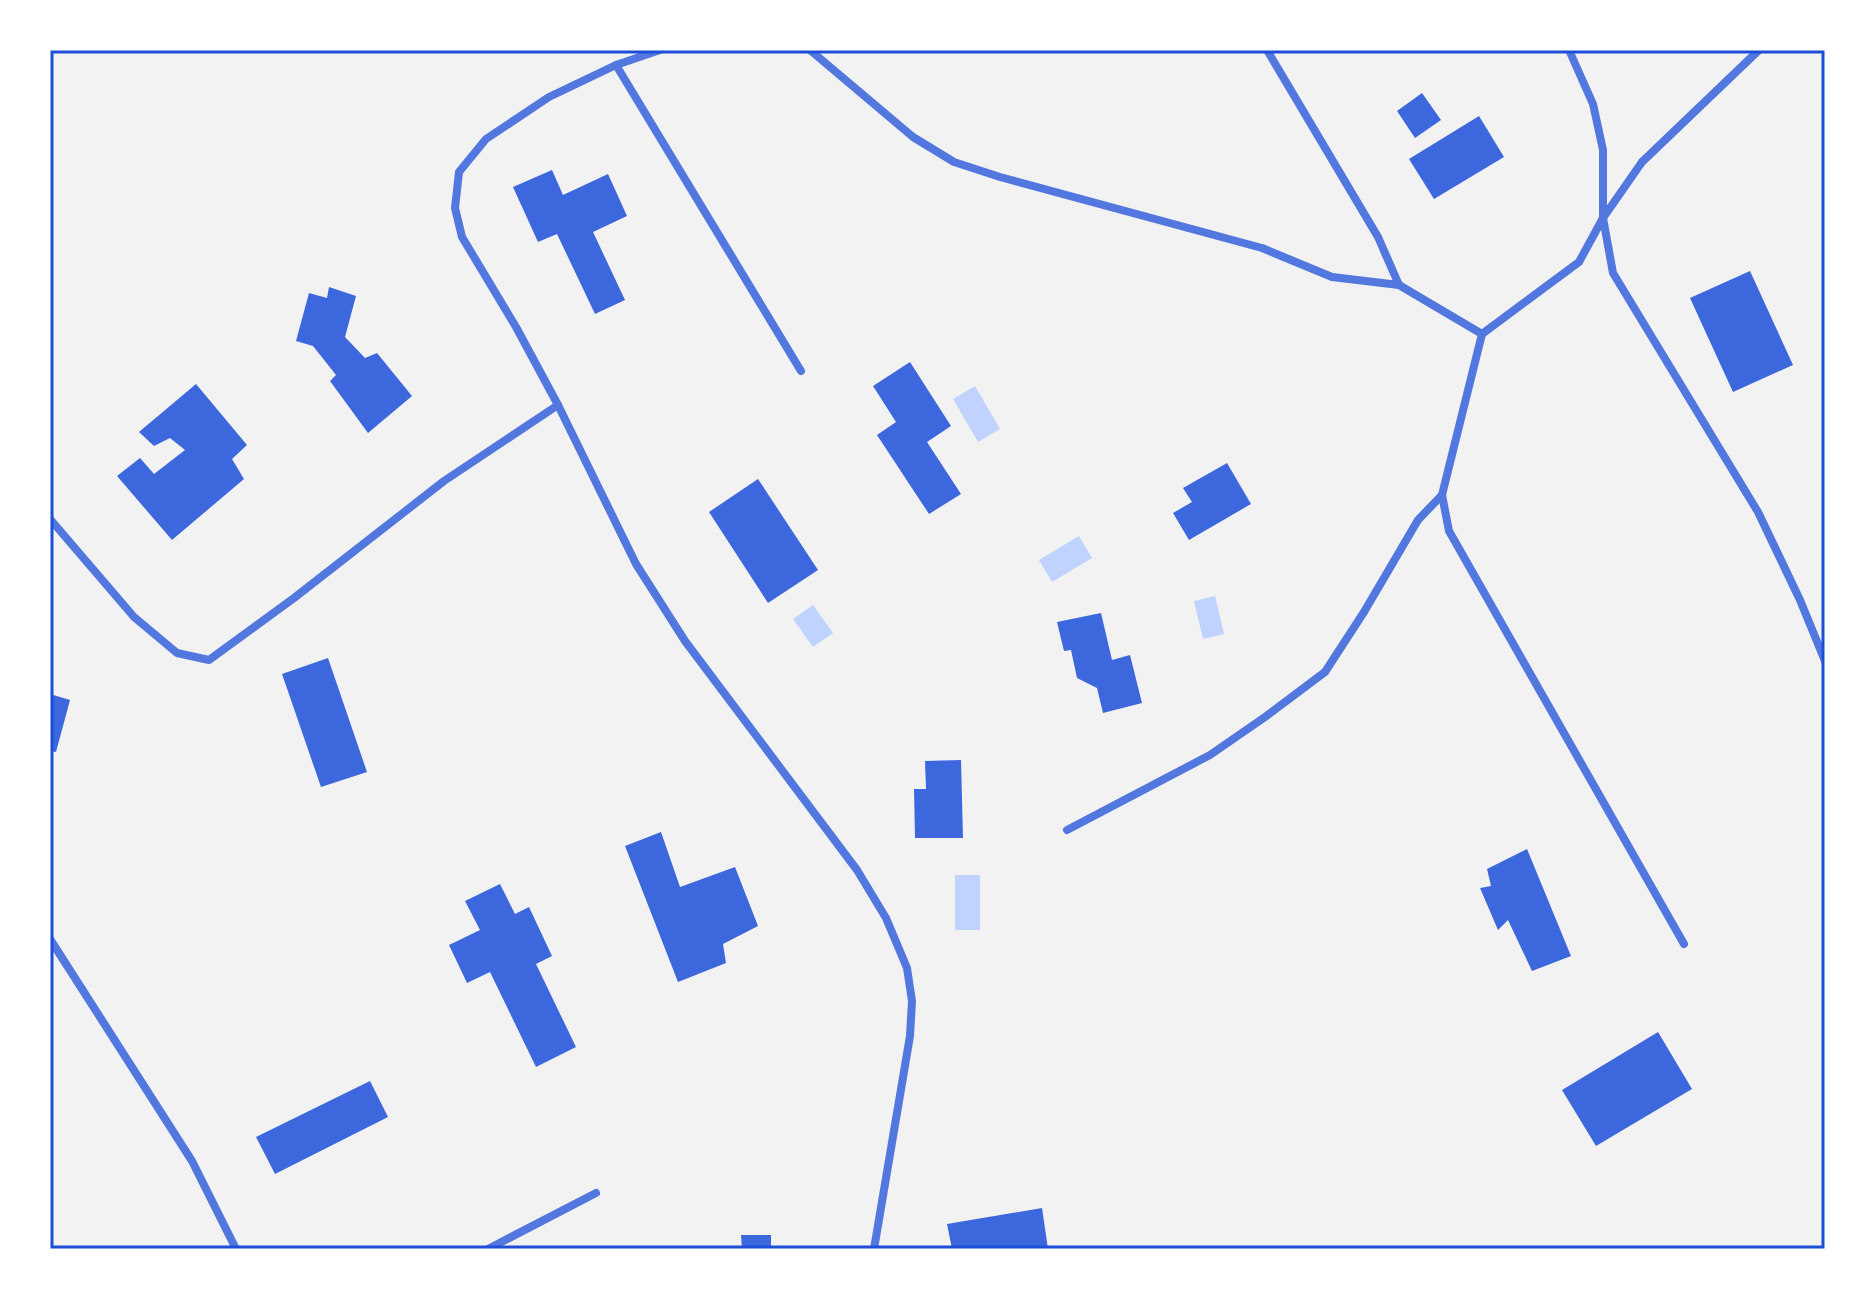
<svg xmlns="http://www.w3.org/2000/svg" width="1875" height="1299" viewBox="0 0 1875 1299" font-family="'Roboto Condensed',sans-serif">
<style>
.water{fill:#bfd3fe}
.building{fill:#3d67dc}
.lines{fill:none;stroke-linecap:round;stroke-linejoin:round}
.minor{stroke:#5277de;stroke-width:8}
.neatline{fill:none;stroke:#1d4ed8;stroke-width:3}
</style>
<rect width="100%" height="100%" fill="#f2f2f2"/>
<g class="water">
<path d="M975 386 1000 429 978 442 953 399Z"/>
<path d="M1079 536 1092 558 1052 582 1039 560Z"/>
<path d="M1215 596 1224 634 1203 639 1194 601Z"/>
<path d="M813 605 833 633 813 647 793 619Z"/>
<rect x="955" y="875" width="25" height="55"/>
</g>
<g class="building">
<path d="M1422 93 1441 120 1415 138 1397 111Z"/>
<path d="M1479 116 1504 157 1434 199 1409 159Z"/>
<path d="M552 170 563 195 608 174 627 216 593 232 625 300 595 314 557 234 538 242 513 187Z"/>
<path d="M1750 271 1793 365 1733 392 1690 298Z"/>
<path d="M329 287 356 296 345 337 365 358 377 353 412 396 368 433 330 381 336 375 313 346 296 341 309 293 327 298Z"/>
<path d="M910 362 951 426 927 442 961 494 929 514 877 435 896 422 873 386Z"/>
<path d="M196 384 247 445 232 459 244 479 172 540 117 476 140 458 154 474 185 450 170 438 154 446 139 432Z"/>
<path d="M1227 463 1251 504 1189 540 1173 513 1192 502 1183 488Z"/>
<path d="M758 479 818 570 768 603 709 512Z"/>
<path d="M1101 613 1112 660 1130 655 1142 703 1103 713 1097 688 1077 678 1071 650 1064 651 1057 622Z"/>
<path d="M328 658 367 772 321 787 282 674Z"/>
<path d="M50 694 70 700 56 752 50 751Z"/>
<path d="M961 760 963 838H915L914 789H926L925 761Z"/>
<path d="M661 832 680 887 735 867 758 926 723 944 726 963 678 982 625 846Z"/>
<path d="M1527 849 1571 956 1532 971 1508 920 1498 930 1480 888 1491 886 1487 869Z"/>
<path d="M500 884 515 914 529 907 552 956 536 964 576 1047 536 1067 490 972 467 983 449 945 480 930 465 901Z"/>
<path d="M1658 1032 1692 1089 1596 1146 1562 1090Z"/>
<path d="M370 1081 388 1117 275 1174 256 1137Z"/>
<path d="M1042 1208 1048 1249H952L947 1224Z"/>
<path d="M741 1235H771V1249H742Z"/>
</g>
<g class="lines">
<g class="minor">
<path d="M660 50 616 65 549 97 486 139 459 172 455 208 462 237 516 327 558 405 636 564 685 641 857 870 886 918 907 968 912 1001 910 1036 874 1249"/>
<path d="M810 50 913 137 954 162 1000 177 1262 248 1332 277 1399 285"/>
<path d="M1267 50 1378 237 1399 285 1482 334 1579 262 1603 218 1642 162 1759 50"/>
<path d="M1569 50 1593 104 1603 150V218L1613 273 1758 512 1800 600 1825 661"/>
<path d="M616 65 801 371"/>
<path d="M1482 334 1442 495 1449 531 1684 944"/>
<path d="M50 519 134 617 177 653 209 660 294 598 444 481 558 405"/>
<path d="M1067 830 1210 755 1265 717 1325 672 1364 612 1418 520 1442 495"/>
<path d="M50 939 192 1161 236 1249"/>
<path d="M488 1249 596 1193"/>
</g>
</g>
<rect width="1875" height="1299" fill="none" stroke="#ffffff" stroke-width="104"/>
<rect x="52" y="52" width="1771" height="1195" class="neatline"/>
</svg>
